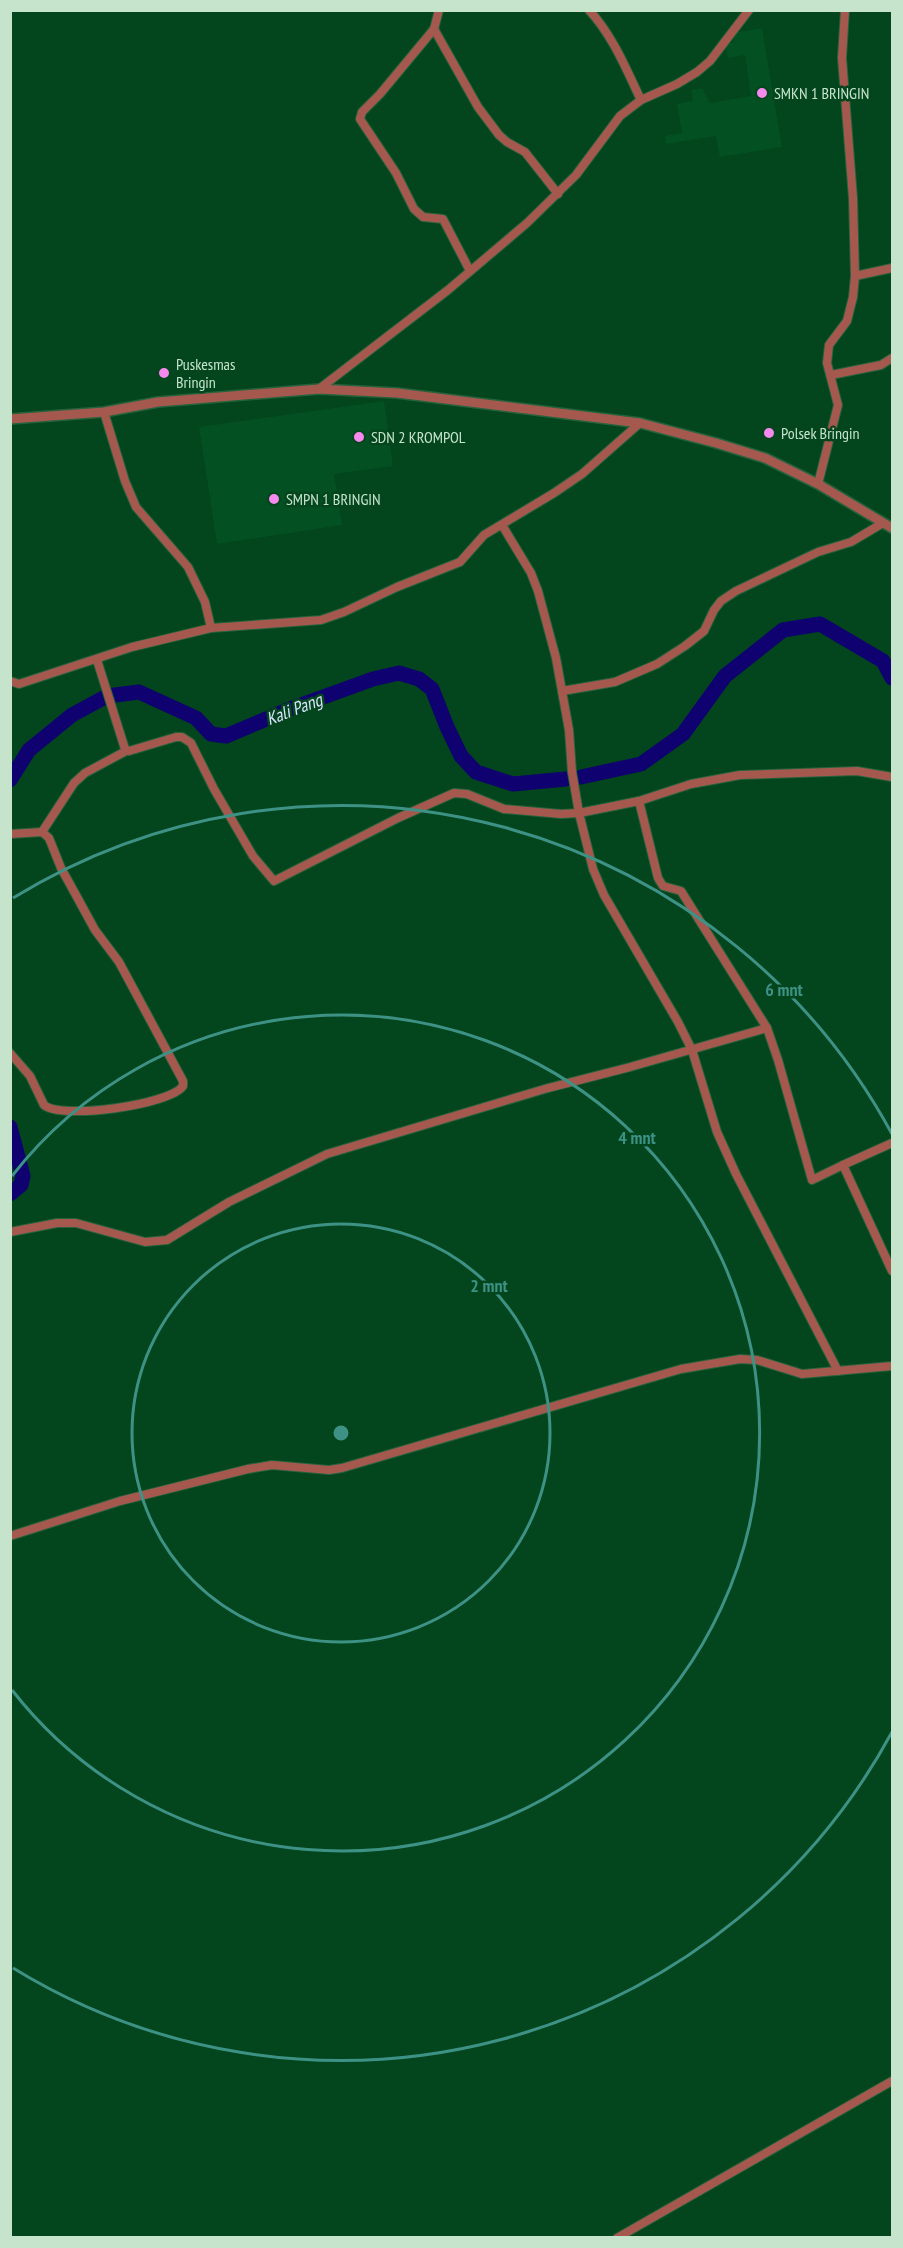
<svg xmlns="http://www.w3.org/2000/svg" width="903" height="2248" viewBox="0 0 903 2248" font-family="'PT Sans Narrow',sans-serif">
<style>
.built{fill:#035022}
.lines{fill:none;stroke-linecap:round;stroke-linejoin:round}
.river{stroke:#0f0270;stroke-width:15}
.minor-casing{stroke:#26623c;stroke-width:10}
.tertiary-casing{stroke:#26623c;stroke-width:12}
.minor{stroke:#a5594e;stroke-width:8}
.tertiary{stroke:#a5594e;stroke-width:9}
.ring{fill:none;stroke:#3d9285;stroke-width:3}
.poi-dot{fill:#f689ed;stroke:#03451d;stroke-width:2}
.labels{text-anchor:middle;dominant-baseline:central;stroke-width:5;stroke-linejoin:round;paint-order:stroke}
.poi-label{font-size:16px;fill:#c6e4cb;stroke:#03451d;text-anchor:start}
.water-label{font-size:18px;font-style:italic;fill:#d9e3fe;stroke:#03451d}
.centre{fill:#3d9285;stroke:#03451d;stroke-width:3}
.ring-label{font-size:18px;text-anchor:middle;font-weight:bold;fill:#3d9285;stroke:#03451d;stroke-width:5;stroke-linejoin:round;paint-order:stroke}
</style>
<rect width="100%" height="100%" fill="#03451d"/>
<g class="built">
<path d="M762 28 782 147 720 157 716 136 666 144 665 136 682 133 677 104 693 101 691 90 702 88 710 103 751 96 745 55 728 58 725 43 734 42 733 33Z"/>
<path d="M384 401 393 466 334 474 342 525 217 544 199 427Z"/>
</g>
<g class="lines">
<g class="river">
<path d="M581 777 641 764 683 734 725 676 783 630 820 624 883 661 892 678"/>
<path d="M10 780 29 750 72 715 107 696 139 692 196 718 211 734 226 736 290 709 373 679 399 673 419 679 432 689 447 727 461 756 476 772 513 784 566 779"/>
<path d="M10 1127 23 1176 21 1185 10 1194"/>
</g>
<defs>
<g id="minor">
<path d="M439 10 434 29 380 94 362 112 360 119 396 173 414 209 423 217 443 219 470 271"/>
<path d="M589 10C613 36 626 69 641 100"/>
<path d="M434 29 478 107 499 135 507 142 525 152 558 194"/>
<path d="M855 276 892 268"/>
<path d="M831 375 881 365 892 358"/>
<path d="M319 389 448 290 527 223 576 175 620 116 641 100 677 84 697 72 710 61 749 10"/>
<path d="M104 412 125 481 136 507 188 567 205 602 211 628"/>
<path d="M818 484 838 405 827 363 829 345 847 321 853 297 855 276 853 198 842 58 845 10"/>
<path d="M502 525 531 573 538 591 556 658 569 730 572 772 579 813 593 869 604 895 678 1022 692 1050 717 1132 736 1174 838 1371"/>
<path d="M97 660 125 749 129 751 176 737H182L191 743 214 789 253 856 274 881 398 818 454 793 467 794 504 809 561 814 579 813 639 801 691 784 740 775 857 771 892 777"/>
<path d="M10 681 19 684 132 647 211 628 321 620 344 612 397 587 460 562 484 535 554 493 582 474 640 423"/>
<path d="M562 691 615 682 657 664 685 646 704 631 714 610 721 601 736 591 818 552 851 542 883 523"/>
<path d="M639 801 658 878 663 886 681 891 767 1028 778 1060 812 1180 843 1165"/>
<path d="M42 832 74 783 85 773 126 751"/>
<path d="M10 834 42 832 49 838 61 868 77 897 95 930 119 962 183 1081V1086C170 1105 61 1120 44 1105L30 1076 10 1053"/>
<path d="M892 1143 843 1165 892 1271"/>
<path d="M10 1232 57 1223H76L145 1242 167 1240 229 1202 327 1154 548 1088 630 1067 767 1028"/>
<path d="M10 1536 120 1501 248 1469 272 1465 329 1470 342 1468 681 1369 740 1359 757 1360 802 1374 892 1366"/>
<path d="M617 2238 892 2081"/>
</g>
<path id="tertiary" d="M10 419 104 412 158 402 319 389 397 393 640 423 716 443 765 458 818 484 892 528"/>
</defs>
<use href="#minor" class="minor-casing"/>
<use href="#tertiary" class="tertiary-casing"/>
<use href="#minor" class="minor"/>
<use href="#tertiary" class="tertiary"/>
</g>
<g class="ring">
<circle cx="341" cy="1433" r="209"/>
<path d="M12 1176A418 418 0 1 1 12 1690"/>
<path d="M892 1732A627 627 0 0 1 13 1968M13 898A627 627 0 0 1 892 1134"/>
</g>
<g class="poi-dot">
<circle cx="762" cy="93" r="6"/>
<circle cx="164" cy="373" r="6"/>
<circle cx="769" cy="433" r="6"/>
<circle cx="359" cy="437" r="6"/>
<circle cx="274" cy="499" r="6"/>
</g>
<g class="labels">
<g class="poi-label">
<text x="774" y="93">SMKN 1 BRINGIN</text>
<text x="176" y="364">Puskesmas<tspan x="176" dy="18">Bringin</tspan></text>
<text x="781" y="433">Polsek Bringin</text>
<text x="371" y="437">SDN 2 KROMPOL</text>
<text x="286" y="499">SMPN 1 BRINGIN</text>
</g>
<g class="water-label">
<text transform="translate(294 709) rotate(-21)">Kali Pang</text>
</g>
</g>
<circle cx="341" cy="1433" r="9" class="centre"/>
<g class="ring-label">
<text x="784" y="996">6 mnt</text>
<text x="637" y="1144">4 mnt</text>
<text x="489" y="1292">2 mnt</text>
</g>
<rect width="903" height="2248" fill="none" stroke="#c6e4cb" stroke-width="24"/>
</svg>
